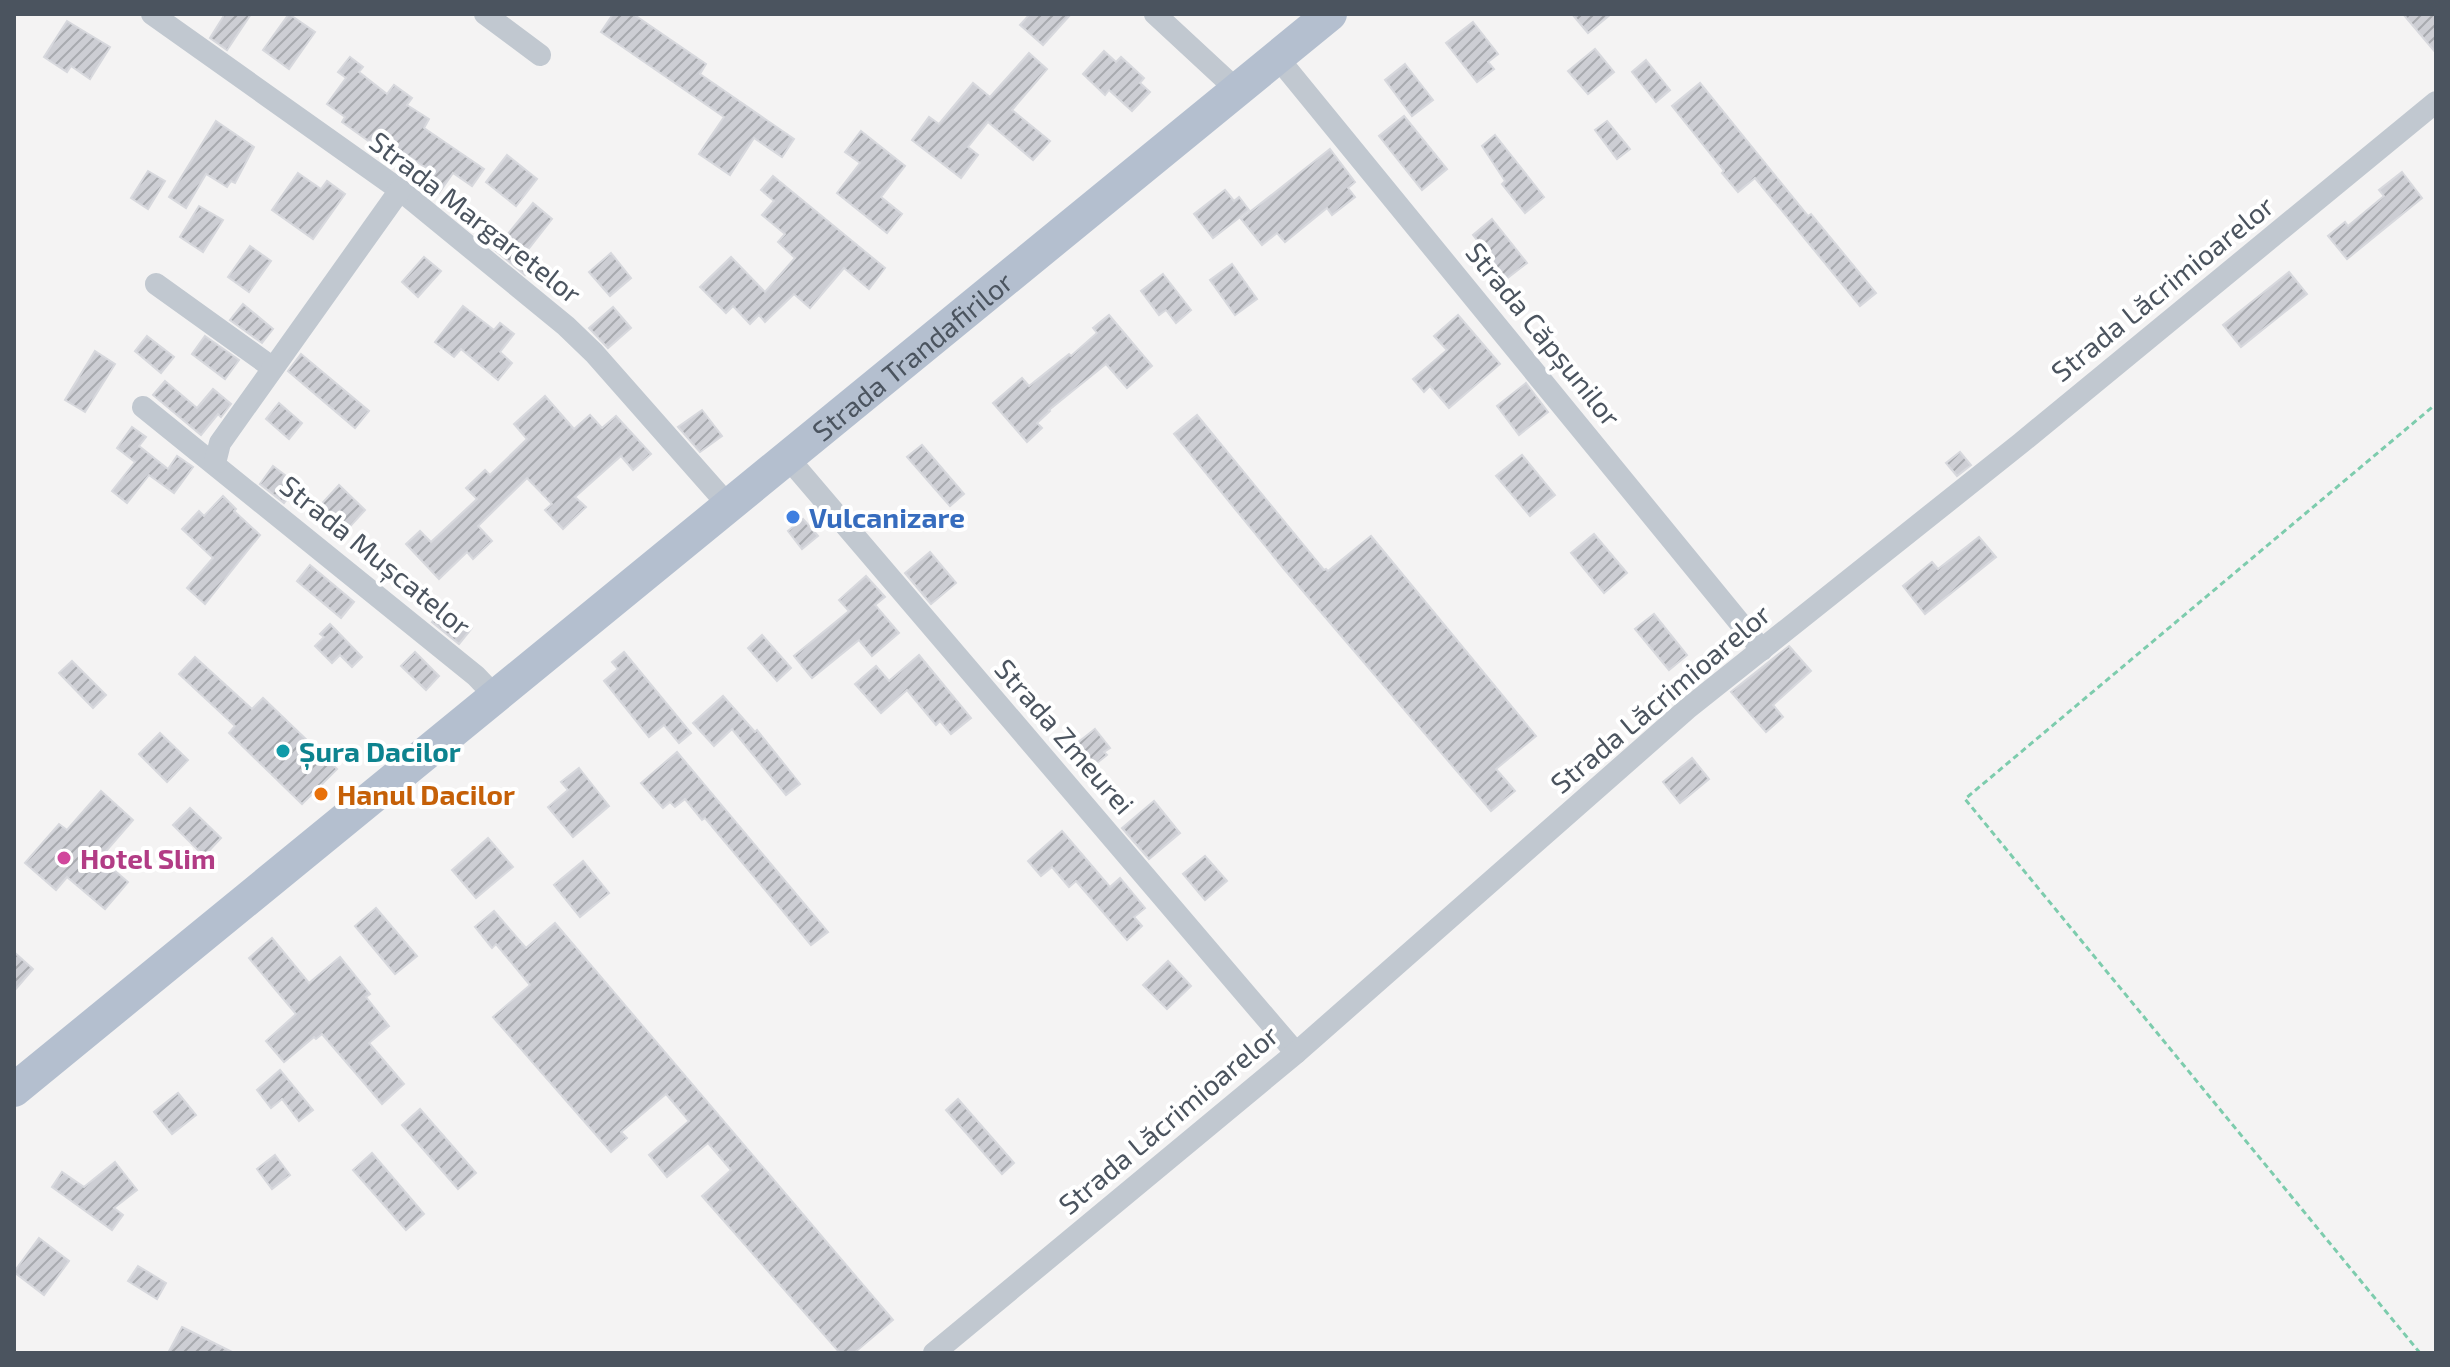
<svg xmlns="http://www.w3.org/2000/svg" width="2450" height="1367" viewBox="0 0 2450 1367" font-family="'Exo 2',sans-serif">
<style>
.building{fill:url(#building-hatch);stroke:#d7d8dd;stroke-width:2}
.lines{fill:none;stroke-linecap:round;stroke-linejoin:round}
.path{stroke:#7dccad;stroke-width:3;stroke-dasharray:6 4;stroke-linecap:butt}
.street{stroke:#c1c8d0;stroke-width:22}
.primary{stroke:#b4bfcf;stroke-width:34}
.shop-dot{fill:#3f7fe0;stroke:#fff;stroke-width:3}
.culture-dot{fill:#0f9aa8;stroke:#fff;stroke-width:3}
.food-dot{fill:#e8710a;stroke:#fff;stroke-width:3}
.hotel-dot{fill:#d1479c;stroke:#fff;stroke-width:3}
.labels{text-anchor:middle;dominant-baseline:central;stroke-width:8;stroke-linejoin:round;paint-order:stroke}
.street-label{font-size:28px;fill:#4b545f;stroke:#fff}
.shop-label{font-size:28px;font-weight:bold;fill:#366cbe;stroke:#fff;text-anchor:start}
.culture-label{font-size:28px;font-weight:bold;fill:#0d838f;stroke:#fff;text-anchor:start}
.food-label{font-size:28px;font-weight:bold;fill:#c56008;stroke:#fff;text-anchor:start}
.hotel-label{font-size:28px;font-weight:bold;fill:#b23c85;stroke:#fff;text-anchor:start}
</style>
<defs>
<pattern id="building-hatch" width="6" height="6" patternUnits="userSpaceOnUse" patternTransform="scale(2)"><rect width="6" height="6" fill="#cdced4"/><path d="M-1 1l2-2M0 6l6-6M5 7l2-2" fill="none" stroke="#a8aaaf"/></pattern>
</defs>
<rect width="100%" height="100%" fill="#f4f3f3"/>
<g class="building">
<path d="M225 14H251L227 50 210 38Z"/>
<path d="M289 14 315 32 289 69 263 50Z"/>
<path d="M613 14H633L706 64 700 74 794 139 782 157 754 138 730 175 699 154 724 117 601 32Z"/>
<path d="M1030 14H1071L1043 45 1020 25Z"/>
<path d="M1572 14H1611L1588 33Z"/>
<path d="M2403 14H2436V53Z"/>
<path d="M67 21 110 47 90 79 71 66 67 72 44 57Z"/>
<path d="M1473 22 1498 54 1488 62 1494 69 1477 82 1446 43Z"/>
<path d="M1595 49 1614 72 1588 94 1568 71Z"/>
<path d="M1104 51 1116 62 1121 57 1144 78 1140 83 1150 92 1132 111 1109 90 1105 95 1083 74Z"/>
<path d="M1029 53 1047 69 1012 110 1050 141 1033 160 988 122 968 147 978 155 961 178 912 140 929 117 939 124 973 83 990 97Z"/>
<path d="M350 57 363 67 359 72 387 94 394 85 412 98 407 105 429 119 424 128 484 169 472 186 453 173 439 193 422 181 429 170 376 134 370 142 342 122 345 117 327 104 346 78 338 72Z"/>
<path d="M1646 60 1670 90 1656 102 1632 72Z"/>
<path d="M1405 64 1433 100 1412 116 1385 80Z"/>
<path d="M1700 83 1808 216 1811 214 1876 293 1860 306 1755 178 1738 192 1722 173 1724 171 1672 106Z"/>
<path d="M1404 116 1447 169 1422 190 1379 136Z"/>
<path d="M216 121 254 147 235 183 231 181 227 187 206 174 186 208 169 197Z"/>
<path d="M1607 121 1630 149 1617 159 1595 130Z"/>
<path d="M861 131 905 166 881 197 902 214 887 233 837 193 860 163 845 152Z"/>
<path d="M1495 135 1544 197 1525 213 1502 184 1505 181 1482 146Z"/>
<path d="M1330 149 1355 182 1348 188 1355 197 1332 215 1327 208 1285 242 1277 233 1262 245 1241 219Z"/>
<path d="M507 155 537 179 516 206 486 182Z"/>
<path d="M148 171 165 181 148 209 131 198Z"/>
<path d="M2402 172 2422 198 2347 259 2328 236 2345 222 2348 226 2384 196 2379 190Z"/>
<path d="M298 173 321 189 327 181 345 194 313 239 272 210Z"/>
<path d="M773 176 885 268 869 289 844 268 810 308 794 294 765 322 759 315 750 324 733 306 726 313 700 287 731 257 765 292 795 258 778 242 785 234 762 215 774 201 761 190Z"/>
<path d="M1225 190 1234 201 1239 197 1249 210 1213 238 1194 214Z"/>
<path d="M533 203 552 219 527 251 537 260 525 275 495 250Z"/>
<path d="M199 206 223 220 203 252 180 237Z"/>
<path d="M1492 219 1527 263 1497 286 1476 260 1486 252 1473 235Z"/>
<path d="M250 246 271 261 249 292 228 277Z"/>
<path d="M611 253 631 278 610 296 589 272Z"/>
<path d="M424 257 441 271 418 297 402 282Z"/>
<path d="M1232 264 1257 299 1235 315 1210 280Z"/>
<path d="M2289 272 2307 294 2241 347 2223 325Z"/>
<path d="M1163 274 1191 310 1176 323 1166 310 1159 315 1141 291Z"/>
<path d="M243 304 273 329 262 343 230 320Z"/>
<path d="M463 306 494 330 500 323 514 334 500 352 512 363 498 380 461 349 454 357 435 342Z"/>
<path d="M613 307 631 328 608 348 589 328Z"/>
<path d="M1109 315 1152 366 1127 388 1106 364 1049 410 1050 411 1037 423 1042 428 1027 442 993 403 1022 378 1029 386 1069 354 1071 356 1097 333 1093 328Z"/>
<path d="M1458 315 1500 364 1449 408 1430 386 1424 392 1413 379 1447 350 1434 336Z"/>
<path d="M147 336 174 357 161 373 135 351Z"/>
<path d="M205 336 239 360 225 379 192 354Z"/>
<path d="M95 351 115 364 85 412 65 400Z"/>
<path d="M301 354 369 411 355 428 288 371Z"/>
<path d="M165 381 197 408 213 389 231 404 221 417 218 414 201 435 153 395Z"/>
<path d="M1526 383 1548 412 1519 435 1497 406Z"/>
<path d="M545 396 574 429 590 415 602 428 616 416 651 454 633 470 621 456 575 497 586 507 563 529 545 510 552 504 527 478 478 526 492 541 473 559 467 552 439 579 406 544 420 531 431 542 477 499 466 488 485 470 490 475 527 439 514 424Z"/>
<path d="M279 403 302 423 289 439 266 419Z"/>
<path d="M702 410 722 436 700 452 678 427Z"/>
<path d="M1197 415 1324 570 1326 569 1328 571 1371 536 1536 736 1496 769 1515 791 1491 811 1284 569 1174 434Z"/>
<path d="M132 427 146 437 139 446 168 469 177 456 193 467 174 493 149 475 127 503 112 491 135 462 117 448Z"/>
<path d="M922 445 964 494 950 506 907 457Z"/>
<path d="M1960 452 1971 465 1957 476 1946 463Z"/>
<path d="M1522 455 1555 495 1530 516 1496 476Z"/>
<path d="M273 466 298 485 284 503 260 484Z"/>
<path d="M339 485 365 510 342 535 316 510Z"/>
<path d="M223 496 236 509 234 511 260 535 205 604 187 588 213 558 182 529 199 511 204 516Z"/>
<path d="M803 519 818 536 802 549 788 531Z"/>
<path d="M1594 534 1627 573 1604 593 1571 553Z"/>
<path d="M1979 537 1996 557 1925 614 1903 586 1932 562 1938 569Z"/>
<path d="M930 552 956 583 931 604 905 573Z"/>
<path d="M310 565 354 602 341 618 297 581Z"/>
<path d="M866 576 885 597 875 605 899 633 872 656 859 640 812 678 794 656 849 611 839 600Z"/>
<path d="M445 606 472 628 459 644 432 622Z"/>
<path d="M1654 614 1687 655 1669 670 1635 629Z"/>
<path d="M330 624 362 657 352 667 340 655 332 663 315 646 324 637 320 634Z"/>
<path d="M762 635 791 668 777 681 748 648Z"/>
<path d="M1789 646 1811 671 1773 705 1783 717 1766 732 1731 692Z"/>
<path d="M415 652 439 676 426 690 401 666Z"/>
<path d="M624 652 691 733 679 743 664 725 649 737 604 681 618 669 612 662Z"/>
<path d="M919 655 971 718 951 734 940 721 936 725 907 690 881 713 855 684 876 666 889 681Z"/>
<path d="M195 657 252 709 263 698 337 769 302 804 229 733 235 726 179 674Z"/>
<path d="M72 661 106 695 93 708 59 673Z"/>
<path d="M723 696 755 732 757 730 800 784 786 795 732 729 714 746 693 723Z"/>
<path d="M1095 729 1110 748 1104 752 1107 755 1083 774 1066 752Z"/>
<path d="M160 733 188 760 167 782 139 754Z"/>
<path d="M677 752 828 932 811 945 705 818 702 820 685 799 675 807 670 802 663 808 641 783Z"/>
<path d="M1692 758 1709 779 1680 803 1663 782Z"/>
<path d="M579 768 609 806 573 837 548 807 568 790 561 782Z"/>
<path d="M101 791 133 820 100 858 128 882 105 909 67 877 56 890 25 863 59 824 67 830Z"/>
<path d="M1154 801 1180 833 1149 859 1122 828Z"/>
<path d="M190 808 221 838 204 856 173 825Z"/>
<path d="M1062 831 1110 887 1120 878 1145 908 1134 917 1142 926 1127 940 1076 881 1069 887 1052 867 1041 876 1028 861Z"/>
<path d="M488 838 513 867 476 898 452 870Z"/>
<path d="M1205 856 1227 881 1205 900 1183 874Z"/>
<path d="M583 861 609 893 580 917 554 885Z"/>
<path d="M376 908 417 956 395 974 355 926Z"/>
<path d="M494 911 526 948 555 923 893 1320 854 1353H840L702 1196 731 1170 708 1143 667 1177 649 1155 689 1121 666 1094 621 1132 627 1138 611 1152 493 1017 530 985 496 944 492 948 475 927Z"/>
<path d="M272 938 309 983 340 957 370 994 366 997 389 1026 369 1043 404 1084 382 1104 322 1034 316 1039 314 1037 284 1062 266 1041 296 1014 249 958Z"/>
<path d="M14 952 33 969 14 991Z"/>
<path d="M1168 961 1191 986 1167 1009 1143 985Z"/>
<path d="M280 1070 313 1110 299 1121 282 1099 271 1108 257 1090Z"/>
<path d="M178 1093 196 1115 172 1134 154 1112Z"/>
<path d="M958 1099 1014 1163 1002 1174 946 1110Z"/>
<path d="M420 1109 476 1173 458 1189 402 1125Z"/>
<path d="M372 1153 424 1214 406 1230 353 1170Z"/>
<path d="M275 1155 290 1175 272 1189 257 1169Z"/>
<path d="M115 1162 137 1190 114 1208 123 1215 112 1230 52 1187 62 1172 84 1187Z"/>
<path d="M39 1238 69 1261 44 1295 14 1272Z"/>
<path d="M138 1266 166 1283 157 1299 128 1281Z"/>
<path d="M182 1327 234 1353H168Z"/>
</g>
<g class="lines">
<path class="path" d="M2420 1353 1965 799 2436 404"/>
<g class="street">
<path d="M152 14 400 190 566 326 594 353 729 506"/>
<path d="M485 14 540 55"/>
<path d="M1155 14 1237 90"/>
<path d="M1277 57 1762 650"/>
<path d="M156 284 273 368"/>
<path d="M143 407 476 676 495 696"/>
<path d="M788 458 1296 1053"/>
<path d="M215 463 220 443 400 190"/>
<path d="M934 1353 1296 1053 1687 709 2021 443 2436 102"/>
</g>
<path class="primary" id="s1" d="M14 1090 1330 14"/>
</g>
<circle class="shop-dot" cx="793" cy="517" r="8"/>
<circle class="culture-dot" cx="283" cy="751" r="8"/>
<circle class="food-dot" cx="321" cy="794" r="8"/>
<circle class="hotel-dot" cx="64" cy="858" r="8"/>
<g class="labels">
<g class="street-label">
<text transform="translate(476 217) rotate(38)">Strada Margaretelor</text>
<text transform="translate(2162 288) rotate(-39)">Strada Lăcrimioarelor</text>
<text transform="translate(1544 334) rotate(51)">Strada Căpșunilor</text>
<text stroke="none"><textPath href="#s1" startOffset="1160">Strada Trandafirilor</textPath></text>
<text transform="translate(376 555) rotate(39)">Strada Mușcatelor</text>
<text transform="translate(1660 698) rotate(-40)">Strada Lăcrimioarelor</text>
<text transform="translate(1065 736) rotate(49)">Strada Zmeurei</text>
<text transform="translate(1168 1119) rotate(-40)">Strada Lăcrimioarelor</text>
</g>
<g class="shop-label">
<text x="809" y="517">Vulcanizare</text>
</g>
<g class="culture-label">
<text x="299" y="751">Șura Dacilor</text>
</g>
<g class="food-label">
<text x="337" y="794">Hanul Dacilor</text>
</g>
<g class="hotel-label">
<text x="80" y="858">Hotel Slim</text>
</g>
</g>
<rect width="2450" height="1367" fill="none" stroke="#4b545f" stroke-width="32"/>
</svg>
